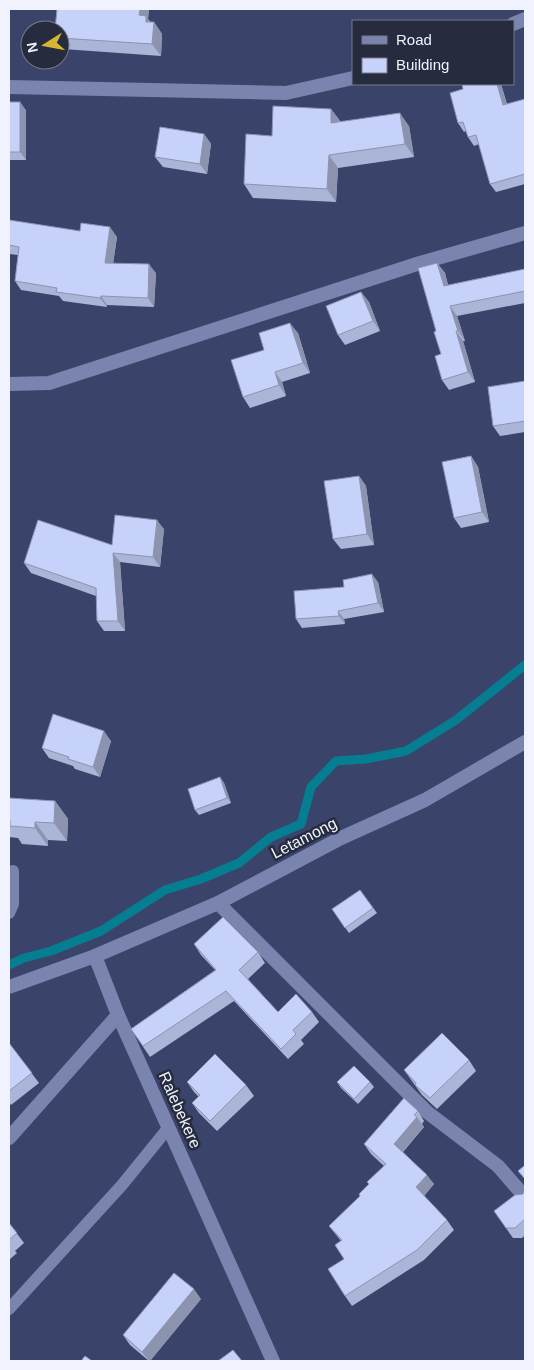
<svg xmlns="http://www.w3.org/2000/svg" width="534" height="1370" viewBox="0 0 534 1370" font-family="Helvetica,sans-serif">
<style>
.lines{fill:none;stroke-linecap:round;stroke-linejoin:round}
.stream{stroke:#057e91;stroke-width:9}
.service{stroke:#7984af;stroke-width:12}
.minor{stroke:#7984af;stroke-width:14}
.wall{fill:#abb5d7}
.shaded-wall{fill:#8b93af}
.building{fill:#c7d2fa;stroke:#8b93af}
.labels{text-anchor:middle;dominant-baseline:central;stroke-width:5;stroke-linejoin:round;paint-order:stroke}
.street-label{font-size:16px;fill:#f0f3fd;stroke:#262b3d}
</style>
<rect width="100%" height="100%" fill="#3a4369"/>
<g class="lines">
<path class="stream" d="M9 965 24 958 51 951 101 931 165 890 201 879 239 863 271 837 301 824 311 787 336 761 366 759 406 751 456 720 525 665"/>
<g class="service">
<path d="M9 913 13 904V871"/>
<path d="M9 1309 122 1185 169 1127"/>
</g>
<g class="minor">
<path d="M513 24 525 19"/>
<path d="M9 87 286 93 353 78"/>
<path d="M9 384 49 383 420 263 525 233"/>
<path d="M218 903 427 1112 498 1166 525 1197"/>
<path d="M95 956 218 903 341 838 425 800 525 742"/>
<path d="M9 987 95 956 118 1015 273 1361"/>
<path d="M9 1138 118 1015"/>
</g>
</g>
<g class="wall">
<path d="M57 9H149L148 19 151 22H154L162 34 161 56 63 49 60 44V30Z"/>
<path d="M462 84H501L507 104 525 99V184L496 192 490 184 479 144 474 146 468 137 466 131 464 132 458 123 463 89Z"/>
<path d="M9 102 26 110V160H9Z"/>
<path d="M331 109 340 121 409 126 414 157 338 168 336 202 253 198 244 184 272 136Z"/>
<path d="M204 134 211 144 207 174 163 167 155 157Z"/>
<path d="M9 220 117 237 113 263 156 273 154 307 107 305V307L63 301 59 296 21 290 15 281 18 255 9 254Z"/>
<path d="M437 263 445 273 448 285 525 269V303L457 316 465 341H463L475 382 449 390 442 380 441 354 436 331Z"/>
<path d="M361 292 369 302 380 331 345 345 338 335Z"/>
<path d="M298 333 310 373 282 382 286 396 250 408 243 397 264 350Z"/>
<path d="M525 381V432L500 436 493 426Z"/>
<path d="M471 456 478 467 489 522 461 528 454 518Z"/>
<path d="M359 476 366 486 374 545 341 549 333 539Z"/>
<path d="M164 529 160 567 120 562 125 631H104L97 621 96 596 31 573 24 563 112 545Z"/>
<path d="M378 582 384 612 344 619 345 624 302 628 296 619 344 587Z"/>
<path d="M111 741 100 777 75 769 73 766 49 758 42 748Z"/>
<path d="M220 777 224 783 231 803 199 815 195 810Z"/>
<path d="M9 798 55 801 68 819 67 841 48 840V846L22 844 18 838 9 837Z"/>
<path d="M360 890 377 913 349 933 332 909Z"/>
<path d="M194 944 258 952 265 963 248 979 278 1012H312L319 1022 301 1040 304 1044 288 1059 234 1001 150 1057 131 1029 215 970 201 955Z"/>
<path d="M9 1043 39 1083 11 1105 9 1102Z"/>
<path d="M469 1060 476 1071 437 1109 422 1095 404 1070Z"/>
<path d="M187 1082 246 1085 254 1096 217 1131 199 1113 192 1103 199 1097 194 1092Z"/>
<path d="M337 1082H370L374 1087 358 1104 341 1088Z"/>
<path d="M418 1111 424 1121 422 1124 424 1127 403 1152 434 1184 424 1196 447 1220 454 1230 424 1260 352 1306 345 1296 344 1259 341 1241 329 1226 360 1196 384 1166 371 1154 364 1144Z"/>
<path d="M525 1190V1235L522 1238H513L494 1211 523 1194Z"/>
<path d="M9 1223 24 1243 15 1251 17 1253 9 1260Z"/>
<path d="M201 1299 150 1361H149L130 1345 123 1335Z"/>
</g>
<g class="shaded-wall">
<path d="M140 9H149L148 19 153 26 154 22 162 34 161 56 152 44 139 15Z"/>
<path d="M497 84H501L509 113 503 105Z"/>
<path d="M20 102 26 110V160L20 152Z"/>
<path d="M331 109 341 122 331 123Z"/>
<path d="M400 113 409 126 414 157 405 144Z"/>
<path d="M204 134 211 144 207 174 200 164Z"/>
<path d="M329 155 338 168 336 202 327 189Z"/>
<path d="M110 227 117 237 112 272 105 263Z"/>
<path d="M437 263 445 273 451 296 444 286Z"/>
<path d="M149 264 156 273 154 307 148 298Z"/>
<path d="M361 292 369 302 380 331 373 321Z"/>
<path d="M101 296 107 305V307L100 298Z"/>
<path d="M450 306 457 316 465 341 458 331Z"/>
<path d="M290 323 298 333 310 373 303 363Z"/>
<path d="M456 331 463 341 475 382 468 372Z"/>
<path d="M9 337 10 339 9 357Z"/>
<path d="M275 372 282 382 286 396 279 385Z"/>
<path d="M471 456 478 467 489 522 482 512Z"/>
<path d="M359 476 366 486 374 545 367 534Z"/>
<path d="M157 520 164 529 160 567 153 557Z"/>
<path d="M113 553 120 562 125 631 118 621Z"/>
<path d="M372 574 378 582 384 612 378 603Z"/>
<path d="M338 611 344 619 345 624 339 616Z"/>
<path d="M104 731 111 741 100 777 93 767Z"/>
<path d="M220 777 224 783 231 803 227 798Z"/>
<path d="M55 801 68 819 67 841 54 823Z"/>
<path d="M35 822 48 840V846L35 828Z"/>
<path d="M417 1117 424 1127 401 1153 394 1144Z"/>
<path d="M427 1175 434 1184 423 1197 416 1187Z"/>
<path d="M194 1289 201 1299 150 1361H149L142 1352Z"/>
</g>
<g class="building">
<path d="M57 9H140L139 15 146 16V22H154L152 44 60 38V30H55Z"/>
<path d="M462 84H497L503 105 525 99V174L490 184 476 135 468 137 463 122 458 123 450 93 463 89Z"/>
<rect x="9" y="102" width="11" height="50"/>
<path d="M273 106 331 109V123L400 113 405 144 329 155 327 189 244 184 246 134 272 136Z"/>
<path d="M160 127 204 134 200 164 155 157Z"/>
<path d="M9 220 80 231 81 223 110 227 105 263 149 264 148 298 101 296 100 298 56 292 57 288 15 281 19 247 9 245Z"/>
<path d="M437 263 444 286 525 269V291L450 306 458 331H456L468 372 442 380 435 356 441 354 434 332 436 331 418 268Z"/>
<path d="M361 292 373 321 338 335 326 306Z"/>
<path d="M290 323 303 363 275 372 279 385 243 397 231 360 264 350 259 333Z"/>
<path d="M525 381V421L493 426 488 387Z"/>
<path d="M471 456 482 512 454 518 442 462Z"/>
<path d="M359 476 367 534 333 539 324 481Z"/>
<path d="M115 515 157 520 153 557 113 553 118 621H97L96 588 24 563 38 520 112 545Z"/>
<path d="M372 574 378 603 338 611 339 616 296 619 294 591 344 587 343 580Z"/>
<path d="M53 714 104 731 93 767 68 759 69 757 42 748Z"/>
<path d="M220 777 227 798 195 810 188 789Z"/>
<path d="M9 798 55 801 54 823 35 822V828L10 826V820H9Z"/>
<path d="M360 890 373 908 345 928 332 909Z"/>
<path d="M223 917 258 952 239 970 278 1012 296 994 312 1012 293 1030 296 1034 281 1049 226 991 143 1046 131 1029 216 970 194 944Z"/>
<path d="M442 1033 469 1060 430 1098 415 1085 416 1083 404 1070Z"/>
<path d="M9 1043 32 1073 9 1091Z"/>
<path d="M215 1054 246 1085 210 1121 192 1103 200 1095 187 1082Z"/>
<path d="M354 1066 370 1082 354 1099 337 1082Z"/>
<path d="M404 1098 418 1111 414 1115 417 1117 394 1144 427 1175 416 1187 447 1220 417 1250 345 1296 328 1269 344 1259 335 1245 342 1240 329 1226 360 1196 359 1194 369 1184 367 1182 386 1164 364 1144Z"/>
<path d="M525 1165V1179L518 1171Z"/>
<path d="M525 1190V1219L515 1228H506L494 1211 515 1195 523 1194Z"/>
<path d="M9 1223 17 1233 9 1240Z"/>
<path d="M174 1273 194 1289 142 1352 123 1335Z"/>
<path d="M233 1350 242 1361H218Z"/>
<path d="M85 1356 92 1361H81Z"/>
</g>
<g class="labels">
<g class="street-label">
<text transform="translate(304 838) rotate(-27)">Letamong</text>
<text transform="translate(180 1110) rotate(66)">Ralebekere</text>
</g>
</g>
<rect width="534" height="1370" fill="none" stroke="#f0f3fd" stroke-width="20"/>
<rect x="352" y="20" width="162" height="65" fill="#262b3d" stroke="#777b8a"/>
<rect x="362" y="36" width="25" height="8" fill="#7984af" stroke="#777b8a"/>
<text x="396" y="45" font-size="15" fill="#f0f3fd">Road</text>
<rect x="362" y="58" width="25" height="15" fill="#c7d2fa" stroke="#777b8a"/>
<text x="396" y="70" font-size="15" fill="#f0f3fd">Building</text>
<g transform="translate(45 45) rotate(259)"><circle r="24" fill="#262b3d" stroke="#777b8a"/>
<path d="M0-4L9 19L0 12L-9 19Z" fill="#d7b434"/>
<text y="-8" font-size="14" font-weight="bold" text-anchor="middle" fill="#f0f3fd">N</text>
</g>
</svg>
